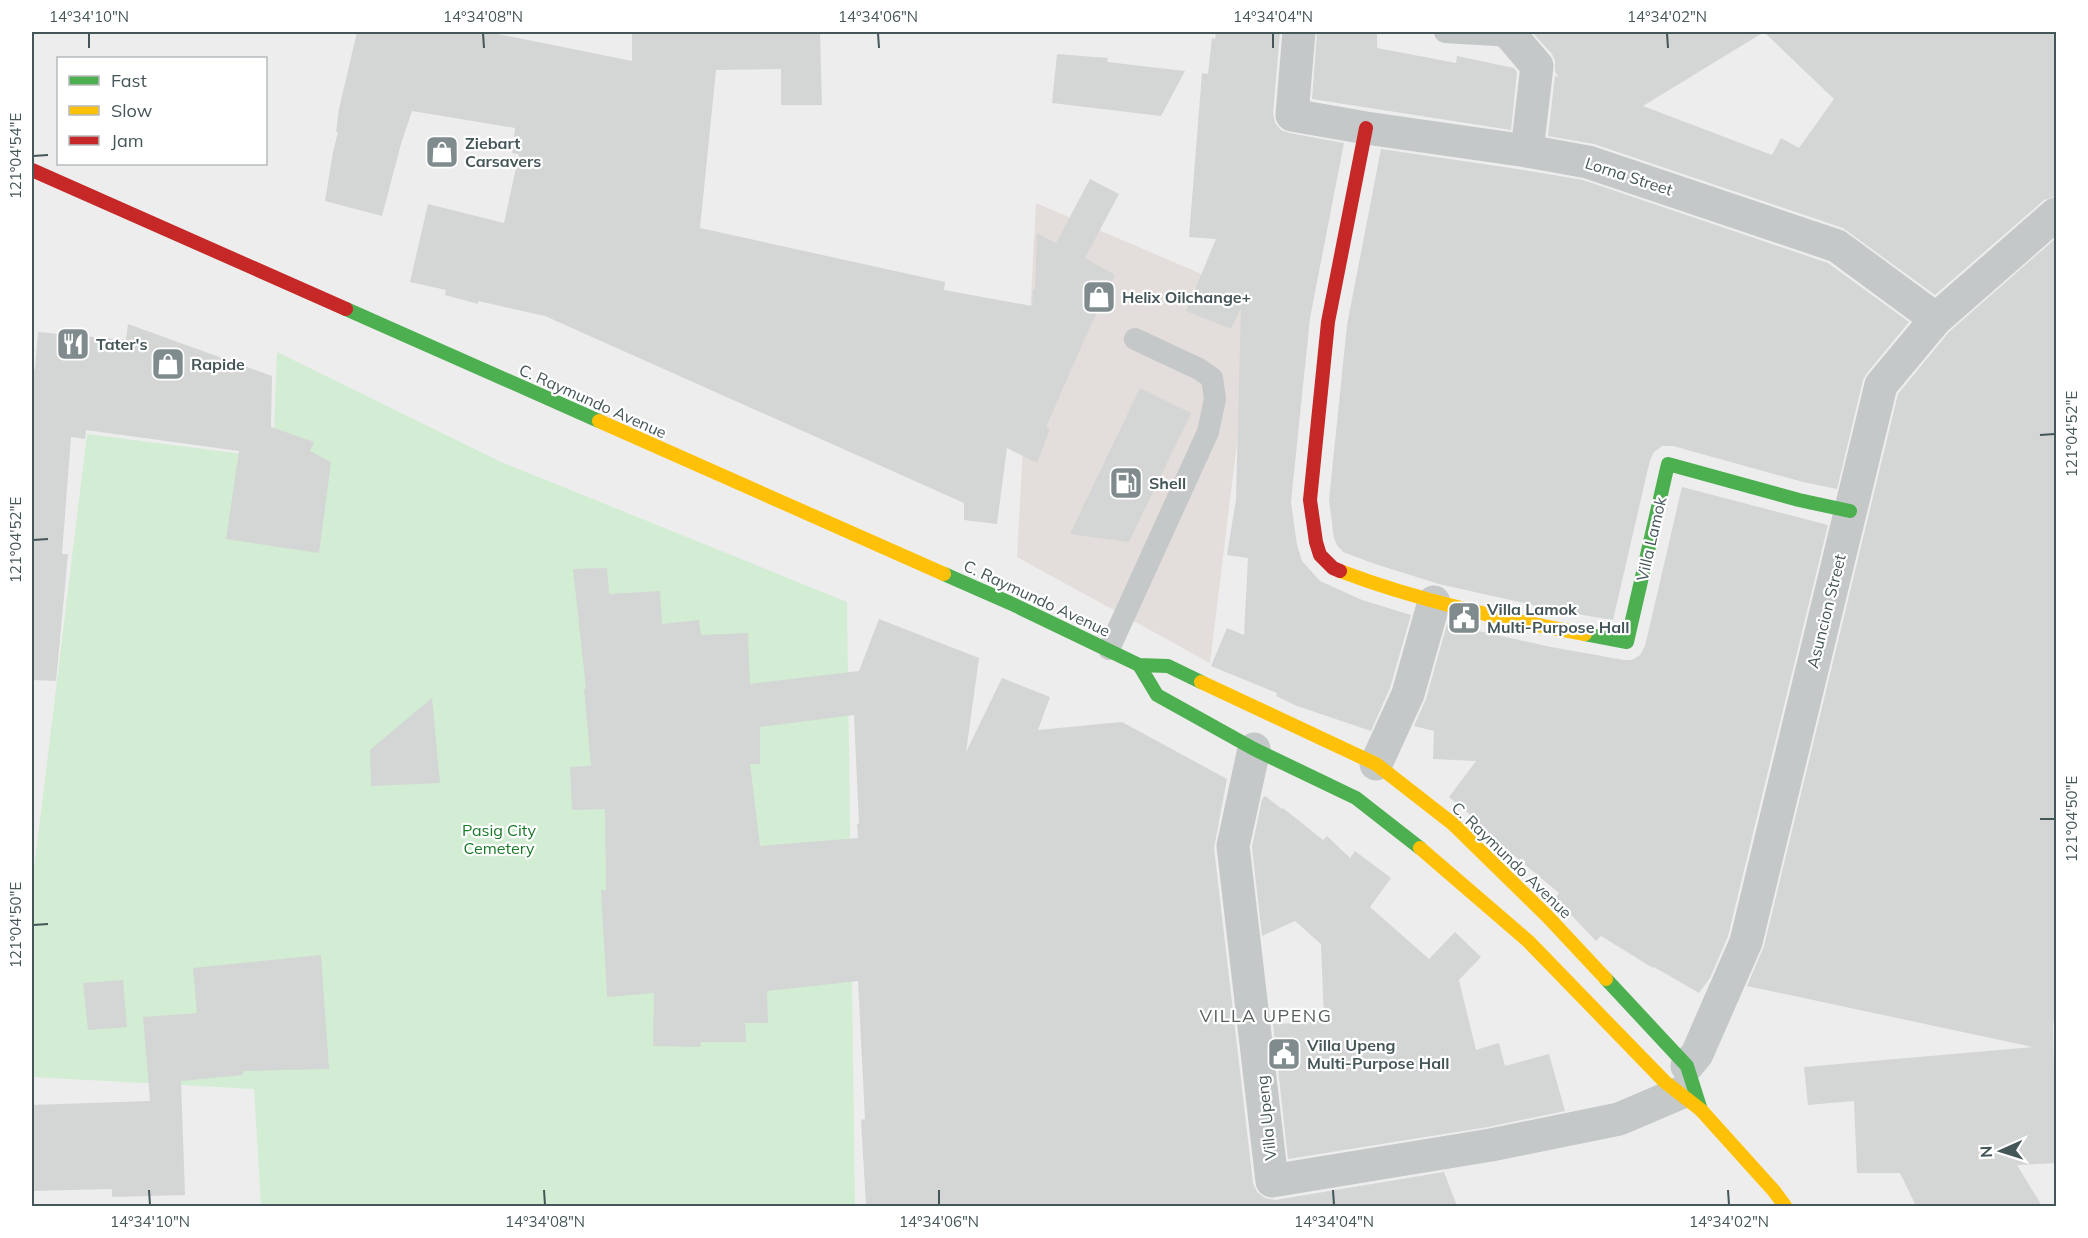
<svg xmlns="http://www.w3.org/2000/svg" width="2088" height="1238" viewBox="0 0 2088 1238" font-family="Mulish,sans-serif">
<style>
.commercial{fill:#e3dedb}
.green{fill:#d2edd3}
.building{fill:#d4d5d5;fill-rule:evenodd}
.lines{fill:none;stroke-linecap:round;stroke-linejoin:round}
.lane{stroke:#c5c8c9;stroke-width:22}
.street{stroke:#c5c8c9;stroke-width:33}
.fast{stroke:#4caf50;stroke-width:14}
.slow{stroke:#ffc107;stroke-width:14}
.jam{stroke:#c62828;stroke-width:14}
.ticks{fill:none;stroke:#455659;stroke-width:2}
.labels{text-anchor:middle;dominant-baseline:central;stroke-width:4.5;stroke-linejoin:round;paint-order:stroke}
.poi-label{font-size:16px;font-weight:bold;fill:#455659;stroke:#fff;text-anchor:start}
.street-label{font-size:16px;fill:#455659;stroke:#fff}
.park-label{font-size:16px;fill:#197829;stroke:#fff}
.neighbourhood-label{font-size:18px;letter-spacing:1.5px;fill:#595f61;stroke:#fff}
.neatline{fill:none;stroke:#455659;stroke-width:2}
.ticks-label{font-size:15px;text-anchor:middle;fill:#455659}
</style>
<rect width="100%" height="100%" fill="#eeeded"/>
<path class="commercial" d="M1036 203 1255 297 1210 663 1017 557Z"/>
<path class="green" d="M277 352 499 461 847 602 855 1206H261L254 1089 32 1077V886L87 434 273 458Z"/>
<g class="building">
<path d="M357 32H488L632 61V32H820L822 105H781V69L716 70 700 228 945 282 944 290 1032 306 1033 289 1035 290 1037 233 1056 243 1090 179 1119 194 1085 258 1115 275 1090 327 1046 427 1050 429 1037 463 1007 448 997 524 964 520V503L545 316 478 301V304L445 295 446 290 410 282 428 204 504 223 519 154 512 153 515 128 412 111 401 144 382 216 325 201 333 152 338 132H336L339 109Z"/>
<path d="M1216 32H1280L1273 113 1275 123 1281 130 1289 133 1344 143 1310 318 1291 502 1297 545 1302 561 1320 581 1362 600 1411 615 1390 688 1371 731 1297 706 1276 696 1277 693 1211 666 1227 628 1244 635 1248 558 1227 555 1236 499 1241 308 1231 329 1186 311 1216 239 1189 237 1202 73 1208 74 1212 38 1215 39Z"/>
<path d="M1317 32H1377V48L1456 63 1457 56 1514 68 1517 72 1511 130 1312 99Z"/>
<path d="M1532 32H2056V196L2044 200 1935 295 1843 228 1594 144 1548 136 1555 76 1559 77 1555 72V61L1552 54ZM1764 32 1834 99 1799 148 1781 138 1772 155 1643 106Z"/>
<path d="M1057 54 1108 58 1107 62 1185 71 1161 116 1052 103Z"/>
<path d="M1381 149 1524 170 1583 180 1828 263 1909 322 1867 373 1863 380 1837 489 1803 482 1673 446H1662L1654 452 1650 460 1613 620 1559 611 1439 584 1375 564 1343 552 1337 545 1334 538 1329 500 1347 325Z"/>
<path d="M2056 238V1023H2053L2056 1163 2017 1165 2042 1206H1916L1900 1173H1857L1854 1101 1808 1105 1804 1067 2033 1047 1747 986 1764 946 1898 394 1949 332Z"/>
<path d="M128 324 272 376 271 427 314 442 310 451 331 462 319 553 226 539 239 451 86 430 85 439 71 437 62 554H68L56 681 32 680V369H35L38 332 126 340Z"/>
<path d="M1140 388 1191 413 1129 542 1070 534Z"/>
<path d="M1682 487 1828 525 1728 936 1710 978 1699 993 1654 967 1653 968 1601 936 1596 941 1555 898 1559 893 1505 848 1466 811 1449 797 1476 761 1433 759 1434 731 1414 726 1426 699 1447 624 1551 647 1624 660H1632L1640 655 1645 646Z"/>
<path d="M607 568 609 594 660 591 662 624 699 620 701 635 748 633 750 684 859 671 879 619 979 658 966 752 1002 678 1050 697 1038 730 1122 722 1227 779 1214 848 1253 1183 1257 1192 1265 1198 1275 1200 1444 1172 1457 1206H866L861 1120 865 1119 858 981 767 991 768 1023H745L746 1042H701L700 1047 653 1046 654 993 607 997 601 890H606L605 809 572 810 570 767 591 766 584 689H586L573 569ZM854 715 859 824H857L858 838 760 846 750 764H760V727Z"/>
<path d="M432 698 440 783 371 786 370 750Z"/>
<path d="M1265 796 1282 809 1283 808 1323 840 1327 836 1350 858 1355 851 1391 878 1370 907 1429 959 1455 932 1481 957 1459 980 1476 1050 1499 1043 1505 1066 1549 1054 1565 1111 1488 1127 1288 1159 1273 1024 1315 1022V1019H1324L1321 944 1295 921 1262 936 1252 847 1262 799Z"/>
<path d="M321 955 329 1069 243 1071V1075L181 1081 185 1195 112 1197V1189L32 1191V1105L150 1101 143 1017 197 1013 193 968Z"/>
<path d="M123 980 127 1027 88 1030 83 983Z"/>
</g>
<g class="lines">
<g class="lane">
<path d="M1445 32 1512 36"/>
<path d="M1109 649 1208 432 1215 399 1212 378 1199 369 1135 339"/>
</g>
<g class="street">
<path d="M1299 32 1292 115 1366 128 1527 151 1588 162 1837 246 1936 319"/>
<path d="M1508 32 1537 66 1527 151"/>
<path d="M1254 749 1233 846 1272 1181 1491 1145 1619 1119 1680 1093"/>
<path d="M1376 764 1408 694 1434 602"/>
<path d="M1687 1066 1697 1054 1746 942 1881 385 1936 319 2056 214"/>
</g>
<g class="fast">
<path d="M346 309 599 421"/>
<path d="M944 574 1010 603 1139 665 1168 666 1201 682"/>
<path d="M1585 634 1627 642 1668 464 1799 500 1850 511"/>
<path d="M1139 665 1157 695 1254 749 1356 798 1420 848"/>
<path d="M1606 979 1687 1066 1701 1110"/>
</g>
<g class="slow">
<path d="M599 421 944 574"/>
<path d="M1340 571C1419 601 1502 619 1585 634"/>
<path d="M1201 682 1376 764 1453 824 1548 917 1606 979"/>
<path d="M1420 848 1528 941 1665 1082 1701 1110 1774 1191 1785 1206"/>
</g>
<g class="jam">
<path d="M32 170 346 309"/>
<path d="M1340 571 1333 568 1320 555 1316 542 1310 500 1328 322 1366 128"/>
</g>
</g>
<path class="ticks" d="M89 33V48M483 33 484 48M878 33 879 48M1273 33V48M1667 33 1668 48M33 156 48 155M2040 435 2055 434M33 540 48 539M2040 819H2055M33 925 48 924M149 1190 150 1205M544 1190 545 1205M939 1190V1205M1333 1190 1334 1205M1728 1190 1729 1205"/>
<defs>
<symbol id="shop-square" viewBox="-11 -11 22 22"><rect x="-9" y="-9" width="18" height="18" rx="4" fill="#808b8d" stroke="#fff"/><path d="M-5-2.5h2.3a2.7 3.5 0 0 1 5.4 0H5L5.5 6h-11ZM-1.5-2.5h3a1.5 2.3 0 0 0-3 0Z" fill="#fff"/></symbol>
<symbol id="restaurant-square" viewBox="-11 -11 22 22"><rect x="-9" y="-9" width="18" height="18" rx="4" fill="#808b8d" stroke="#fff"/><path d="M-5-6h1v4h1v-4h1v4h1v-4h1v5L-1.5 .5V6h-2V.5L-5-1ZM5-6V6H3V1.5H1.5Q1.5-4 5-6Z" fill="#fff"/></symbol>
<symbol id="fuel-square" viewBox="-11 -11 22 22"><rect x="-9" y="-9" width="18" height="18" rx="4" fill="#808b8d" stroke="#fff"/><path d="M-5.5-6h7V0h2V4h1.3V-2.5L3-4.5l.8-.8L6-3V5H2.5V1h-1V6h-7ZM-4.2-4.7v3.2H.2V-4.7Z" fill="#fff"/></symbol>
<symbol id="civic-square" viewBox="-11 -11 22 22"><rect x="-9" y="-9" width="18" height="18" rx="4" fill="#808b8d" stroke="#fff"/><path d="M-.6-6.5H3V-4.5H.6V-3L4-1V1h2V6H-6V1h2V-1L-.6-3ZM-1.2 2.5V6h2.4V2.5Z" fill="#fff"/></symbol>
</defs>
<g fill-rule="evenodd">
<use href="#shop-square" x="423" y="133" width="38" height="38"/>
<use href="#shop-square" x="1080" y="278" width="38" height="38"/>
<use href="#restaurant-square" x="54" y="325" width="38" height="38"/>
<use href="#shop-square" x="149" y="345" width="38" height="38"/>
<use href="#fuel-square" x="1107" y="464" width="38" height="38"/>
<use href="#civic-square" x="1445" y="599" width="38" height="38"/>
<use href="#civic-square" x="1265" y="1035" width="38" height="38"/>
</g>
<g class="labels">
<g class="poi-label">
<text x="465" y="143">Ziebart<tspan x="465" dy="18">Carsavers</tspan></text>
<text x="1122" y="297">Helix Oilchange+</text>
<text x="96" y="344">Tater's</text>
<text x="191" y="364">Rapide</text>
<text x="1149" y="483">Shell</text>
<text x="1487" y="609">Villa Lamok<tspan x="1487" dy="18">Multi-Purpose Hall</tspan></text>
<text x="1307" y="1045">Villa Upeng<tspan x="1307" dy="18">Multi-Purpose Hall</tspan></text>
</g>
<g class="street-label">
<text transform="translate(1629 176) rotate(18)">Lorna Street</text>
<text transform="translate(593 401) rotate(24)">C. Raymundo Avenue</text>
<text transform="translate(1651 539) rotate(-77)">Villa Lamok</text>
<text transform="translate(1037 598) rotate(25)">C. Raymundo Avenue</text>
<text transform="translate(1826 611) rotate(-76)">Asuncion Street</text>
<text transform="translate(1512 860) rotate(44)">C. Raymundo Avenue</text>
<text transform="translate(1266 1118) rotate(-96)">Villa Upeng</text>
</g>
<g class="park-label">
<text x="499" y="830">Pasig City<tspan x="499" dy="18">Cemetery</tspan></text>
</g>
<g class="neighbourhood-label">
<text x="1266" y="1015">VILLA UPENG</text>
</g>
</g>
<rect width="2088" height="1238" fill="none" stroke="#ffffff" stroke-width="66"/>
<rect x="57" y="57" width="210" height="108" fill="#ffffff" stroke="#b5bbbd" stroke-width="1.5"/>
<rect x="69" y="76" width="30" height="9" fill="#4caf50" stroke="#b5bbbd" stroke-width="1.5"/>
<text x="111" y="87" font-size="18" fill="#455659">Fast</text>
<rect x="69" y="106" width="30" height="9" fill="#ffc107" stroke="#b5bbbd" stroke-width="1.5"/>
<text x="111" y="117" font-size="18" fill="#455659">Slow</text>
<rect x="69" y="136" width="30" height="9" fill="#c62828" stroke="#b5bbbd" stroke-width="1.5"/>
<text x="111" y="147" font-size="18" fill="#455659">Jam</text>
<g transform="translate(2001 1151) rotate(267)" stroke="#ffffff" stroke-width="4.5" paint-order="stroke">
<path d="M0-4.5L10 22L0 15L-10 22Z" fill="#455659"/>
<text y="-9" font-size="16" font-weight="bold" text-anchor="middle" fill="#455659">N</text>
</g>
<rect x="33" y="33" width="2022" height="1172" class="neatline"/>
<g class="ticks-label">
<text x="89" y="22">14°34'10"N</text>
<text x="483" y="22">14°34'08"N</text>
<text x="878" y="22">14°34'06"N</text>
<text x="1273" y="22">14°34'04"N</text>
<text x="1667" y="22">14°34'02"N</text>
<text transform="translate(16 156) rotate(-90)" y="5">121°04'54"E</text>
<text transform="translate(2072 434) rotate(-90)" y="5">121°04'52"E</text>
<text transform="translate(16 540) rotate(-90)" y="5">121°04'52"E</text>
<text transform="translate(2072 819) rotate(-90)" y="5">121°04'50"E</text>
<text transform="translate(16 925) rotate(-90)" y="5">121°04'50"E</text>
<text x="150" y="1227">14°34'10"N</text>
<text x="545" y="1227">14°34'08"N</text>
<text x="939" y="1227">14°34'06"N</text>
<text x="1334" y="1227">14°34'04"N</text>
<text x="1729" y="1227">14°34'02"N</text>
</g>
</svg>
